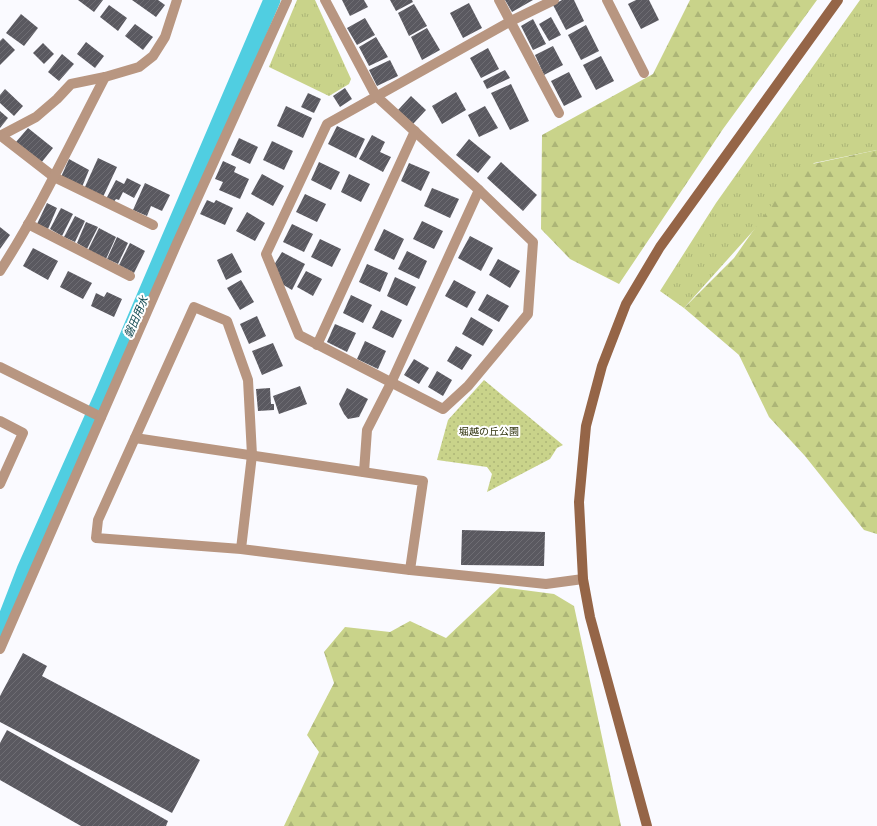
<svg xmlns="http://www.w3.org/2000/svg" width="877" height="826" viewBox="0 0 877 826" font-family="Poppins,'Noto Sans JP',sans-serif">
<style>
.grass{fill:url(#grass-tufts)}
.forest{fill:url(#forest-firs)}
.park{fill:url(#park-dots)}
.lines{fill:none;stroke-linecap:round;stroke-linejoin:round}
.canal{stroke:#50cee1;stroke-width:17}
.building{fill:url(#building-hatch)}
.street{stroke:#b89681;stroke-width:10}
.secondary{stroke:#956547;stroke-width:10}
.labels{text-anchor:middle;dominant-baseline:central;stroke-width:4;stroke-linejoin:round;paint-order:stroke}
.park-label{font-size:10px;fill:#2a2d07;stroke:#fff}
.water-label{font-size:11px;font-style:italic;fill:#124951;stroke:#fff}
</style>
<defs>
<pattern id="grass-tufts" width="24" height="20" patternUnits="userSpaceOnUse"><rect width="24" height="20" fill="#c9d38a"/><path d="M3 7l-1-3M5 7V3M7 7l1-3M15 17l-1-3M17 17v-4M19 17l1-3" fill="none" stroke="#acb577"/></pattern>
<pattern id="forest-firs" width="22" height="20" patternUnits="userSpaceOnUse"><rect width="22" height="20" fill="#c9d38a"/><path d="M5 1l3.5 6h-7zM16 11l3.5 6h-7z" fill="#acb577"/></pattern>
<pattern id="park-dots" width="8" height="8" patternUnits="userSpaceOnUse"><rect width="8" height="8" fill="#c9d38a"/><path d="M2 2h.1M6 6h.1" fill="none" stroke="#acb577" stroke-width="1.8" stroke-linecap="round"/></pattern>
<pattern id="building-hatch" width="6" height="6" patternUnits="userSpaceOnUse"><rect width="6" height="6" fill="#5a5960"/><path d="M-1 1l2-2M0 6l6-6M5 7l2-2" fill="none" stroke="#6e6d73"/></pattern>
</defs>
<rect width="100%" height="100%" fill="#fafaff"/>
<g class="grass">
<path d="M297 0H315L351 79 349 84 329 96 269 67Z"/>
<path d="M860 0H877V150L814 163 684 308 660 291 716 203Z"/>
</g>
<g class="forest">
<path d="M690 0H817L723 129 619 284 570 259 541 229 542 135 653 74Z"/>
<path d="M877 150V534L864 530 805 456 769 417 739 355 684 308 734 258 798 167Z"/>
<path d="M500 587 554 594 574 606 621 826H284L319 752 307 735 334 683 324 652 345 627 390 632 410 621 446 638Z"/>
</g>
<path class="park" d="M484 380 563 445 557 448 550 459 487 492 492 474 487 467 437 460 448 420Z"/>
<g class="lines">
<path class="canal" d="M0 635 25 570 103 395 272 0"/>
</g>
<g class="building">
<path d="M78 0H103L94 12Z"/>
<path d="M132 0H158L165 5 156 17Z"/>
<path d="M342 0H364L368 7 350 16Z"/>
<path d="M390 0H412L413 2 396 11Z"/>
<path d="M505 0H533L512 12Z"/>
<path d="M562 0H574L584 21 566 30 553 5Z"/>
<path d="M636 0H649L659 20 641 29 628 4Z"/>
<path d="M469 3 482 28 463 38 450 13Z"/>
<path d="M414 4 427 26 409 36 398 13Z"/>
<path d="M109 5 127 18 118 31 100 17Z"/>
<path d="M21 14 38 28 24 46 6 33Z"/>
<path d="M551 17 561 35 549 41 539 24Z"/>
<path d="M365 18 375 35 357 45 347 28Z"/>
<path d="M533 19 546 44 533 50 521 26Z"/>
<path d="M135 24 153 37 143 50 125 36Z"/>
<path d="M586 25 599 51 581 60 568 35Z"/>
<path d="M427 28 440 50 422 60 411 37Z"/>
<path d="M376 37 388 57 369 66 359 47Z"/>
<path d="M3 38 15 50 0 65V41Z"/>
<path d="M86 42 104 56 95 68 77 54Z"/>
<path d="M43 43 54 54 44 64 33 53Z"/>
<path d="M553 46 563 65 544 75 535 55Z"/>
<path d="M488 48 499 69 481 78 470 58Z"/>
<path d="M62 54 74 64 59 81 48 72Z"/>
<path d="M601 56 614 81 596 90 583 65Z"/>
<path d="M390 60 398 76 377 86 369 70Z"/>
<path d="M505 70 510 78 487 89 483 81Z"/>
<path d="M569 72 582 97 564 106 551 81Z"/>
<path d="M511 84 529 121 510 130 491 93Z"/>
<path d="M345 88 352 99 340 107 333 96Z"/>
<path d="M5 89 23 106 14 116 0 103V95Z"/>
<path d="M456 92 466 110 442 124 432 106Z"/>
<path d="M308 93 321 99 314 113 301 107Z"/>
<path d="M411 96 426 110 413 124 398 110Z"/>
<path d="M286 106 312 118 303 138 277 126Z"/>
<path d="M485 106 498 128 479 137 468 115Z"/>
<path d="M0 111 8 118 0 128Z"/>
<path d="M337 126 365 139 356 158 328 144Z"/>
<path d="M28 128 53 148 41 163 16 142Z"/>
<path d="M372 135 385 142 380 152 391 157 383 172 359 159Z"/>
<path d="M239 138 258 147 250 164 231 155Z"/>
<path d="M469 139 491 157 478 173 456 155Z"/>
<path d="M272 141 293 151 284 170 263 160Z"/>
<path d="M98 158 117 167 103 197 84 189Z"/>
<path d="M69 159 89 170 82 187 61 177Z"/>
<path d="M223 161 236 167 234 172 249 179 240 199 219 190 223 182 215 179Z"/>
<path d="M319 162 340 172 331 190 311 180Z"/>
<path d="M501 162 537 195 523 211 487 178Z"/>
<path d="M409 163 430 172 421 191 401 181Z"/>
<path d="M262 174 284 186 273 206 251 194Z"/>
<path d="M349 174 370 184 361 202 341 192Z"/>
<path d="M127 178 141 185 134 198 123 192 119 200 116 199 113 203 106 199 116 180 124 184Z"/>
<path d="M145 183 170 195 162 211 151 206 147 216 133 210Z"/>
<path d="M432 188 459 199 450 218 424 206Z"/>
<path d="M305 194 326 204 317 222 296 212Z"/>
<path d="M207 200 214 203 216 200 233 208 225 225 200 214Z"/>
<path d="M47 203 57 208 48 229 37 224Z"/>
<path d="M61 208 73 214 62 236 50 229Z"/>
<path d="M247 212 265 223 255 241 236 231Z"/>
<path d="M75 216 85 221 75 242 64 237Z"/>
<path d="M422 221 443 231 434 249 413 239Z"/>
<path d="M86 222 98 227 87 249 77 243Z"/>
<path d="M292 224 313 234 304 252 283 242Z"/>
<path d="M0 227 10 235 0 249Z"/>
<path d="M99 228 116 237 106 259 88 250Z"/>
<path d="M384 229 404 239 394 260 374 250Z"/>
<path d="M470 236 493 248 481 271 458 258Z"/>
<path d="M117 237 128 243 118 264 107 259Z"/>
<path d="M320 239 341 249 332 267 311 257Z"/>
<path d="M130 243 145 251 134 273 119 265Z"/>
<path d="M33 248 58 261 48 280 23 266Z"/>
<path d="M407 251 427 261 419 279 398 269Z"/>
<path d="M282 252 305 264 292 290 282 284 274 265Z"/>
<path d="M232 253 242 272 226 280 217 260Z"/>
<path d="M498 259 520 271 510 288 489 275Z"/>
<path d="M367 264 388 273 380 292 359 282Z"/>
<path d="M68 271 92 283 83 299 60 287Z"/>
<path d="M306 271 322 279 313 296 297 287Z"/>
<path d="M395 277 416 287 407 306 387 296Z"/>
<path d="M241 280 254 302 240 310 227 288Z"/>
<path d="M454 280 476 292 467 308 445 296Z"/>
<path d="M107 292 122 299 114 317 91 306 96 293 104 297Z"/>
<path d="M487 294 509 306 499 322 478 310Z"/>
<path d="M351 295 372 305 363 323 343 313Z"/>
<path d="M381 310 402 320 393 338 372 328Z"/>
<path d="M257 316 266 336 249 344 240 324Z"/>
<path d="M471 317 493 330 483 346 462 334Z"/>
<path d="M335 324 356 333 347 352 327 342Z"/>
<path d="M365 341 386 351 378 369 357 359Z"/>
<path d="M273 343 283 366 262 375 252 351Z"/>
<path d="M456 346 472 355 462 370 447 361Z"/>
<path d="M414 359 429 368 419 384 404 375Z"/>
<path d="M437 371 452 380 443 396 428 387Z"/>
<path d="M300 386 307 404 279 414 273 396Z"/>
<path d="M270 388 271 404H274V410L258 411 256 389Z"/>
<path d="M347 388 368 399 359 417 348 419 344 414 339 404Z"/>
<path d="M462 530 545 532 544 566 461 565Z"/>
<path d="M23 653 47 666 42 676 200 760 172 813 0 722V696Z"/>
<path d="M7 730 168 821 166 826H81L0 780V743Z"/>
</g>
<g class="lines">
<g class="street">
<path d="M325 0 376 96 479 190 533 242 528 314 468 386 443 409 299 335 266 254 327 124 511 21 554 0"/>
<path d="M499 0 559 113"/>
<path d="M607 0 644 73"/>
<path d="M0 136 36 117 57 99 71 84 105 77 139 67 153 56 165 37 177 0"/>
<path d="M1 136 54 177 153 225"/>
<path d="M28 224 130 276"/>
<path d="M0 271C40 209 71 142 105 77"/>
<path d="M317 345 415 131"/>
<path d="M0 367 101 417"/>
<path d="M0 421 23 433 0 484"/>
<path d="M135 438 423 481 410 570 546 584 583 579"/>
<path d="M364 472 367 430 391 383 479 190"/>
<path d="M241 549 252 455 248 380 227 321 194 307 98 520 96 538 241 549 410 570"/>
<path d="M0 649 177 243 287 0"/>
</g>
<path class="secondary" d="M647 826 590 617 583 579 579 502 586 426 602 366 626 304 660 247 838 0"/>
</g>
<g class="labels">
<g class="park-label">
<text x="489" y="431">堀越の丘公園</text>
</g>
<g class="water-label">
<text transform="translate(136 317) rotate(-67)">磐田用水</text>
</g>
</g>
</svg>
